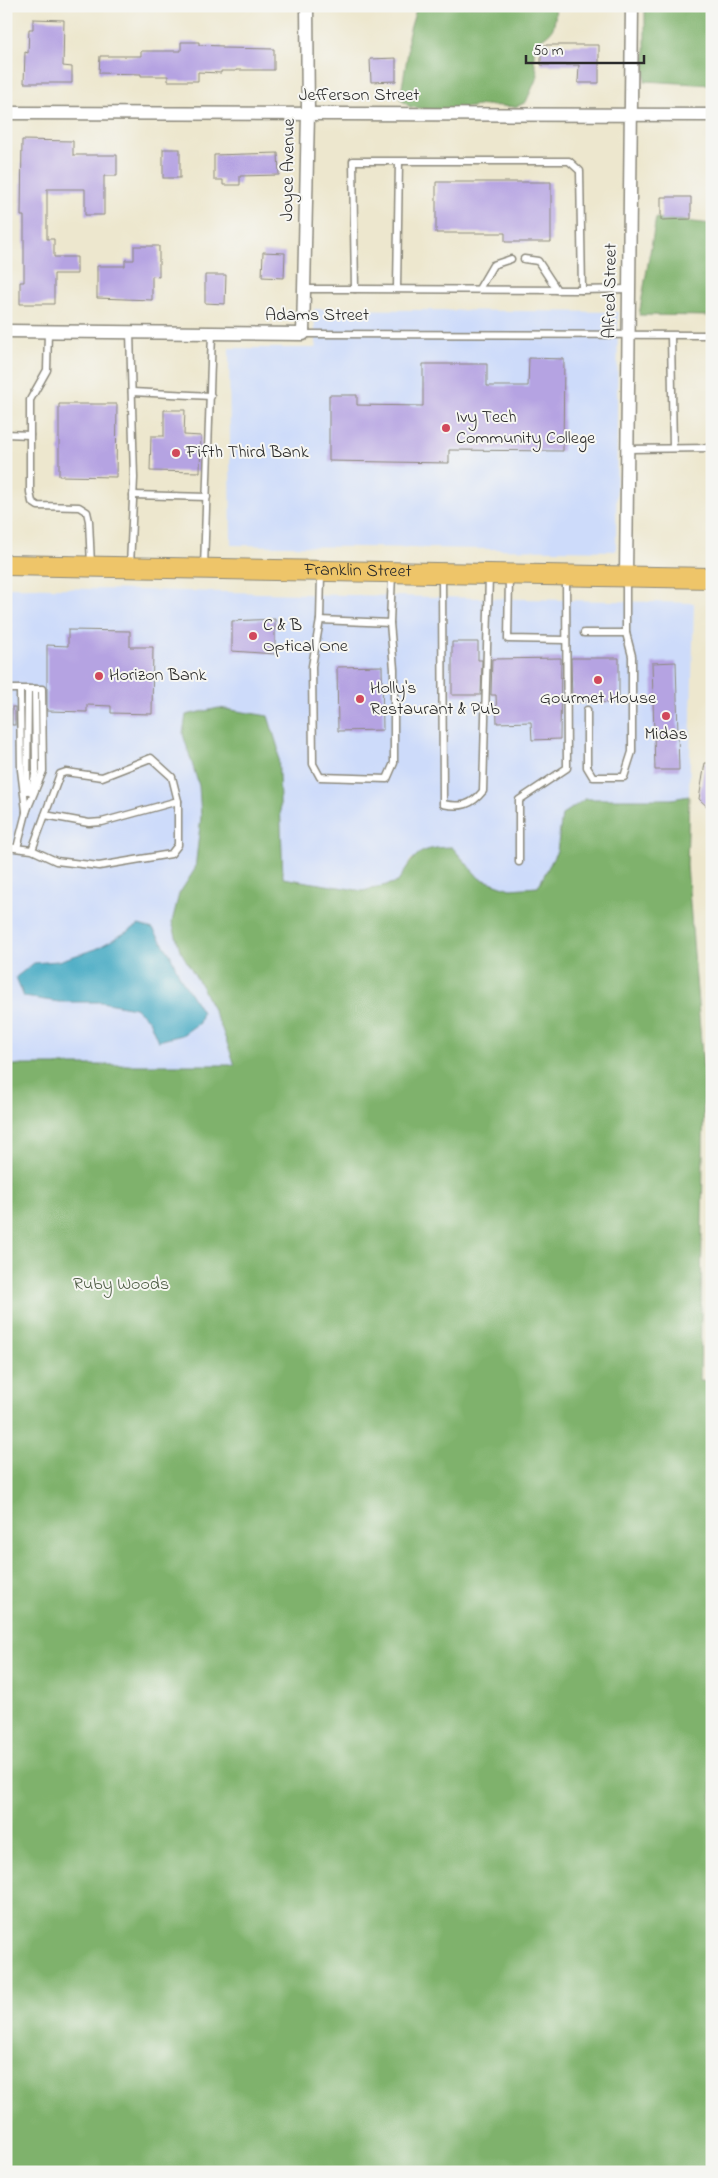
<svg xmlns="http://www.w3.org/2000/svg" width="718" height="2178" viewBox="0 0 718 2178" font-family="'Indie Flower',sans-serif">
<style>
.built{fill:#cddbfa}
.forest{fill:#7fb26c;stroke:#556e4c}
.water{fill:#43a9c3;stroke:#376a77}
.building{fill:#b5a3e2}
.lines{fill:none;stroke-linecap:round;stroke-linejoin:round}
.service-casing{stroke:#8c897c;stroke-width:9}
.minor-casing{stroke:#8c897c;stroke-width:15}
.primary-casing{stroke:#8c897c;stroke-width:22}
.service{stroke:#fff;stroke-width:6}
.minor{stroke:#fff;stroke-width:12}
.primary{stroke:#eec569;stroke-width:20}
.poi-dot{fill:#d1495b;stroke:#f6f6f2;stroke-width:2}
.labels{text-anchor:middle;dominant-baseline:central;stroke-width:4;stroke-linejoin:round;paint-order:stroke}
.street-label{font-size:18px;fill:#2b2b2b;stroke:#f6f6f2}
.poi-label{font-size:18px;fill:#2b2b2b;stroke:#f6f6f2;text-anchor:start}
.park-label{font-size:18px;fill:#4e5c44;stroke:#f6f6f2}
</style>
<rect width="100%" height="100%" fill="#f6f6f2"/>
<filter id="ink" filterUnits="userSpaceOnUse"><feTurbulence type="fractalNoise" baseFrequency=".02" numOctaves="2"/><feDisplacementMap in="SourceGraphic" scale="10" xChannelSelector="R" yChannelSelector="G"/><feConvolveMatrix kernelMatrix="1 2 1 2 8 2 1 2 1" color-interpolation-filters="sRGB"/></filter>
<filter id="wash" filterUnits="userSpaceOnUse"><feTurbulence type="fractalNoise" baseFrequency=".0096" numOctaves="4" result="noise"/><feDisplacementMap in="SourceGraphic" scale="20" xChannelSelector="R" yChannelSelector="G"/><feGaussianBlur stdDeviation="1.12" result="paint"/><feColorMatrix in="noise" values="0 0 0 0 0 0 0 0 0 0 0 0 0 0 0 0 0 1.4 0 .05"/><feComposite in="paint" operator="in"/></filter>
<g filter="url(#wash)">
<rect width="100%" height="100%" fill="#ede7ce"/>
<g class="built">
<path d="M314 309 618 312 616 551 231 545 229 348H316Z"/>
<path d="M9 587 694 603 689 796 672 799 635 800 562 815 557 851 538 887 510 889 479 878 452 847 411 859 398 882 363 891 283 878 281 831 183 734 199 786 201 817 195 869 179 894 180 950 203 989 222 1029 236 1065H6V589Z"/>
</g>
<g class="forest">
<path d="M417 6H556C554 32 555 30 534 44V60L538 75 526 102 516 107 486 105 441 111 410 107 400 99 408 52V36Z"/>
<path d="M645 6H712V85L645 81Z"/>
<path d="M656 218 712 224V316L639 315Z"/>
<path d="M219 708 268 716 278 748 283 878 363 891 398 882C415 853 418 848 452 847L479 878 510 889 538 887 557 851 562 815 585 799H672L689 796 687 865 704 1080 700 1380 712 1381V2172H6V1065H235L222 1029 203 989 180 950 172 922 179 894 195 869 201 817 199 786 183 734 186 715Z"/>
</g>
<path class="water" d="M139 925 153 929 170 954 180 977 202 1012 199 1023 182 1035 158 1041 149 1020 135 1008 101 1002H59L24 997 16 977 34 963 58 961 96 949Z"/>
<g id="blocks">
<g class="building">
<path d="M33 19 64 20 63 66 72 67V83H24L25 52 28 53 29 29H33Z"/>
<path d="M181 42H199V45L222 46V48L274 49V70H236V71H221V73L198 72V81H168V76H141V74L99 73 100 56H141V51H181Z"/>
<path d="M541 45H599V83H578L579 65H541Z"/>
<path d="M396 58V81L371 82 370 59Z"/>
<path d="M22 140 73 141V155H117V176H104V215H85V189H47V239H54V257H77V274H54V304H20V282H24V216H21Z"/>
<rect x="163" y="149" width="17" height="29"/>
<path d="M278 153 279 175 240 176V185H223V180H214V155Z"/>
<path d="M436 182H551V242H505V233H436Z"/>
<path d="M661 197H691V219L661 220Z"/>
<path d="M134 246H159V277L152 276V300L97 298V266H125V260H134Z"/>
<path d="M263 252 285 253 284 278 262 277Z"/>
<path d="M205 275H226L225 304 205 303Z"/>
<path d="M529 358 564 359 563 451 449 450V463L329 461V395H357V405L423 406V364H487V386H528Z"/>
<path d="M59 404H117L116 477 59 476Z"/>
<path d="M164 410H185L184 435 201 436 200 472 150 471 151 436H164Z"/>
<path d="M275 619V654L232 651V621Z"/>
<path d="M68 630 130 631V647H153L152 714 111 713V706L87 705V712L47 711V645L68 646Z"/>
<path d="M452 642H478V660H482L481 695H452Z"/>
<path d="M561 658 560 739 532 740 531 722 497 723 496 695H491L492 659Z"/>
<path d="M571 658H619V703L572 702Z"/>
<path d="M676 662 679 770H655L652 663Z"/>
<path d="M382 666 383 730 338 731 337 667Z"/>
<rect x="12" y="707" width="3" height="18"/>
<path d="M705 763H712V811L699 799Z"/>
</g>
</g>
</g>
<g filter="url(#ink)">
<use href="#blocks" fill-opacity="0" stroke="#8c897c" stroke-width="1"/>
<g class="lines">
<defs>
<g id="service">
<path d="M524 259 538 261 557 290"/>
<path d="M397 288 399 162"/>
<path d="M304 289H355L353 161H569L580 171 582 290 628 289"/>
<path d="M355 289 582 290"/>
<path d="M479 289 493 265 511 259"/>
<path d="M48 332 47 370 30 400V492L32 502 38 506 79 507 87 512 89 521 91 565"/>
<path d="M303 334 712 335"/>
<path d="M671 336 673 448"/>
<path d="M132 392 211 396"/>
<path d="M6 434 30 435"/>
<path d="M627 449 712 448"/>
<path d="M133 495 207 497"/>
<path d="M130 566 134 478 130 332"/>
<path d="M204 567 212 333"/>
<path d="M321 574 320 620 312 666 313 764 320 777 387 779 394 763V669L390 623 392 574"/>
<path d="M442 575 443 804C461 808 472 805 483 791L489 576"/>
<path d="M509 577 508 639 566 640"/>
<path d="M320 620 390 623"/>
<path d="M584 633H626"/>
<path d="M6 689H42L43 771 26 812"/>
<path d="M20 689 21 770 26 811"/>
<path d="M587 710V767L593 777H624L632 752V656L626 633V578"/>
<path d="M27 791 28 689"/>
<path d="M31 792 36 771 35 689"/>
<path d="M45 815 89 823 102 822 178 801"/>
<path d="M6 847 32 850 56 861 99 866 171 854 178 845V801L172 777 151 758 102 777 66 772 60 774 32 850"/>
<path d="M17 848 27 809"/>
<path d="M519 862V800L567 768 566 578"/>
</g>
<g id="minor">
<path d="M6 113 712 115"/>
<path d="M6 331 303 334 308 114 307 6"/>
<path d="M626 577 632 6"/>
</g>
<g id="primary">
<path id="s1" d="M6 565 712 578"/>
</g>
</defs>
<use href="#service" class="service-casing"/>
<use href="#minor" class="minor-casing"/>
<use href="#primary" class="primary-casing"/>
<use href="#service" class="service"/>
<use href="#minor" class="minor"/>
<use href="#primary" class="primary"/>
</g>
</g>
<g class="poi-dot">
<circle cx="446" cy="428" r="5"/>
<circle cx="176" cy="453" r="5"/>
<circle cx="253" cy="636" r="5"/>
<circle cx="99" cy="676" r="5"/>
<circle cx="598" cy="680" r="5"/>
<circle cx="360" cy="699" r="5"/>
<circle cx="666" cy="716" r="5"/>
</g>
<g class="labels">
<g class="street-label">
<text x="359" y="96">Jefferson Street</text>
<text transform="translate(289 170) rotate(-89)">Joyce Avenue</text>
<text transform="translate(611 291) rotate(-89)">Alfred Street</text>
<text x="317" y="316">Adams Street</text>
<text stroke="none"><textPath href="#s1" startOffset="352">Franklin Street</textPath></text>
</g>
<g class="poi-label">
<text x="456" y="418">Ivy Tech<tspan x="456" dy="21">Community College</tspan></text>
<text x="186" y="453">Fifth Third Bank</text>
<text x="263" y="626">C &amp; B<tspan x="263" dy="21">Optical One</tspan></text>
<text x="109" y="676">Horizon Bank</text>
<text x="370" y="689">Holly's<tspan x="370" dy="21">Restaurant &amp; Pub</tspan></text>
<text x="598" y="699" text-anchor="middle">Gourmet House</text>
<text x="666" y="735" text-anchor="middle">Midas</text>
</g>
<g class="park-label">
<text x="121" y="1285">Ruby Woods</text>
</g>
</g>
<rect width="718" height="2178" fill="none" stroke="#f6f6f2" stroke-width="25"/>
<path d="M526 55v8h118v-8" fill="none" stroke="#2b2b2b" stroke-width="2.5"/>
<text x="533" y="55" font-size="15" fill="#2b2b2b" stroke="#f6f6f2" stroke-width="4" paint-order="stroke">50 m</text>
</svg>
